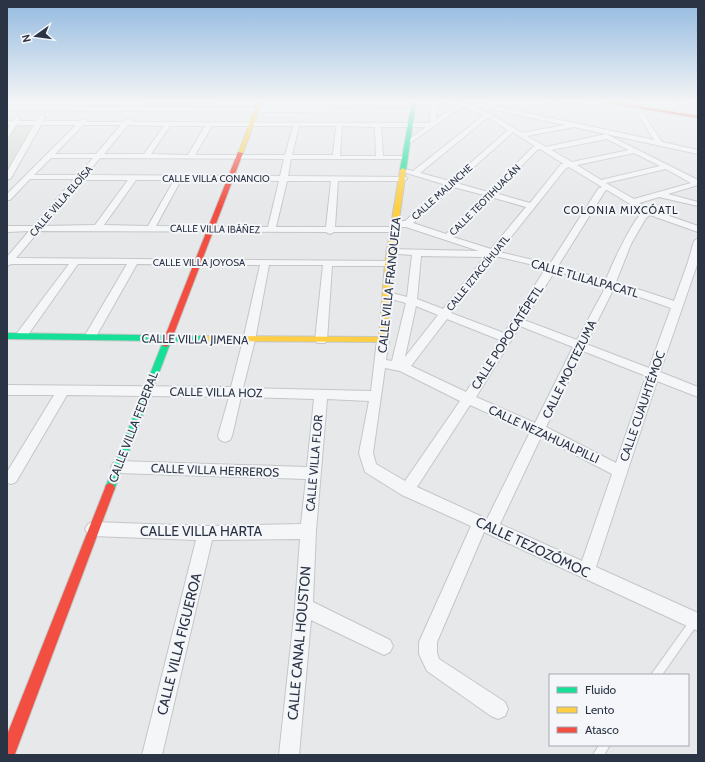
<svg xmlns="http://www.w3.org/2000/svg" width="705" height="762" viewBox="0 0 705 762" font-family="Cabin,sans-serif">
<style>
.built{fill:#d4d7dd}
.green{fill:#d6ded6}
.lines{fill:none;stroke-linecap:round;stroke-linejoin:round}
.lane-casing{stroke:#c4c6c8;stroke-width:2}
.street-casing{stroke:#c4c6c8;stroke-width:2}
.fast-casing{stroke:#c4c6c8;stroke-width:2}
.slow-casing{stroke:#c4c6c8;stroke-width:2}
.jam-casing{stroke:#c4c6c8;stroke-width:2}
.lane{fill:#f5f6f7;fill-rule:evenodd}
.street{fill:#f5f6f7;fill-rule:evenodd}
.fast{fill:#16e098;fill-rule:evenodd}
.slow{fill:#ffcf43;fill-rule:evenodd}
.jam{fill:#f24e42;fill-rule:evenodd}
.labels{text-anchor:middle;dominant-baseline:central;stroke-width:4;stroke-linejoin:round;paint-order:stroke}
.far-street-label{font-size:10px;fill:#2b3445;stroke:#f4f6f9}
.far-neighbourhood-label{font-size:11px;letter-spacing:1px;fill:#1d2536;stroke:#f4f6f9}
.street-label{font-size:12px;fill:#2b3445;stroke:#f4f6f9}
.near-street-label{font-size:14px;fill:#2b3445;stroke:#f4f6f9}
</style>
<rect width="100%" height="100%" fill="#e6e8ea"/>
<path class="built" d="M151 101H219L215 107H146Z"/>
<path class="green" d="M16 125H35L7 174V141Z"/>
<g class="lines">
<defs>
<g id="lane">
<path d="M540 101C554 101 564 107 578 105L567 101H572L583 105 569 108Z"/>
<path d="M672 101 682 114V116H680L669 101Z"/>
<path d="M692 101 698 108V111L689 101Z"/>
<path d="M694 618 697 619 698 621 697 625 662 675H651L653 672 691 619Z"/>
<path d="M599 745H610L604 755H593Z"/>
</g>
<g id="street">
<path d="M432 101H438L436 119 456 106 442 101H453L472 106V104L481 103 654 140 635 109 627 101H634L639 107 662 142 698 150V154L574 127 527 136 546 147 606 134 698 180V185L668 194 698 202V206L659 197 639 203 652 210 698 226V232L650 215 646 218 631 244 616 282 674 301 688 262 694 241 698 238V262L660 372 698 387V397L657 381 596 567 698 613V631L484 532 437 642V653L439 659 505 702 508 709 505 716 498 719 491 716 427 671 419 654V642L471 526 402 495 365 472 359 453 369 401 327 399 316 531 313 602 390 640 393 646 390 652 384 655 311 620 299 755H279L295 607 300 539 212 540 162 755H142L196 540 93 536 88 534 85 529 88 524 93 522 206 526 301 524 306 479 118 473 113 471 111 467 113 463 118 461 307 467 314 399 241 397 232 436 230 440 225 442 220 440 218 436 229 397 67 395 16 482 11 484 7 483V472L54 395H7V385L231 387 243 340 260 265 137 264 94 340H86L84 337 127 264H78L25 339H17L16 336 17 333 69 264H11L7 266V257L29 231 7 232V226H34L74 179H30L10 200H7V194L76 125H41L11 178 7 180V172L34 125H16L9 136 7 137V130L10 125H7V121H12L17 116 20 118 18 121H36L40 116 42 115 45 117 43 121H80L84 119 87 122H124L129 118 132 120 131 122 430 123ZM473 106 481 107 565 125 522 133 492 115ZM462 107 484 115 413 171 404 169 400 171 446 185 405 221H395L391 224 395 227H406L479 251 388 249 386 251 388 253 412 255 407 297 388 292 383 295 384 297 406 303 392 361 386 360 389 340 387 337H379L377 340 371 391 243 388 255 340 269 265H323L315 340 317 343H325L327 340 332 266H389L394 263 392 261 16 258 39 231 326 232 330 234 334 232H397L398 230 394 227H335L338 181H403L407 179 406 177 288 176 291 159H406L408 158 404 156H383L381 127H426L405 142V144L407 145ZM487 118H489L508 130 450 181 420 173ZM83 125H121L96 154H55ZM128 125 164 126 144 154H104ZM170 126H205L188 155 151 154ZM212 126H293L285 155H195ZM299 126H336L333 155H292ZM342 126 375 127 376 156H340ZM513 132 535 146 533 147 488 192 456 183ZM607 139 629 150 572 162 551 150ZM540 149 564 164H561L530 203 495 193 537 150ZM634 153 660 166 601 180 577 165ZM51 158H93L78 175H34ZM100 158 284 159 280 176 86 175ZM569 167 602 187 598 189 550 264 499 252 566 168ZM666 169 691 183 634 199 606 183ZM82 180H128L95 225 43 226ZM136 180H174L148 226 104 225ZM181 180 279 181 268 227 156 226ZM287 181H331L326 227H276ZM453 187 484 195 446 234 413 223ZM607 190 643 212C633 219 611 266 606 280L558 266 605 191ZM491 197 526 207 491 249 453 237ZM421 256 484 257H485L443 309 417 299ZM495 256 546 268 504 333 451 313ZM555 271 605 285 603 292 577 340 524 320ZM614 288 671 308 649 368 586 344ZM416 306 438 315 405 357ZM447 319 500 340 466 392 411 366ZM520 326 573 347 535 423 476 397ZM583 351 646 376 616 463 546 427ZM385 368 400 371 460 401 405 481 376 464 373 453ZM470 405 530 432 487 519 417 487ZM541 437 612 474 582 561 500 524Z"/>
<path d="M7 106 413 109 416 111 413 113 7 110Z"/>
</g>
<g id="fast">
<path d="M412 101H416L406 170 403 172 400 170Z"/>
<path d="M7 333 205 336 209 339 205 342 167 341 170 344 115 488 114 491 110 493 106 491 105 488 162 344 165 341 7 339Z"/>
</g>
<g id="slow">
<path d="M258 101H262L243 153 238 154Z"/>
<path d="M403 168 406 170 393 263 386 342 202 341 201 339 205 336 379 337 385 263 400 170Z"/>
</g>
<g id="jam">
<path d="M595 101H607L698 116V118Z"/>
<path d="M238 152 243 153 170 344 166 347 163 346 162 344Z"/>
<path d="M110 483 114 485 115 488 15 754 7 755V735L105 488 106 485Z"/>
</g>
</defs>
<use href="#lane" class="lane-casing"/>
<use href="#street" class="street-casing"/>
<use href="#fast" class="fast-casing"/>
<use href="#slow" class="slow-casing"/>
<use href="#jam" class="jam-casing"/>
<use href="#lane" class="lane"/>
<use href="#street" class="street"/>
<use href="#fast" class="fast"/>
<use href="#slow" class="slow"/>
<use href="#jam" class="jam"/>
</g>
<linearGradient id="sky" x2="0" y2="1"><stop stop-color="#93bae0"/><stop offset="0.49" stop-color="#f4f5f6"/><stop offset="1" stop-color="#f4f5f6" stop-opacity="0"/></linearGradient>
<rect width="705" height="208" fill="url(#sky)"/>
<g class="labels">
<g class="far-street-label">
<text x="216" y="178">CALLE VILLA CONANCIO</text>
<text transform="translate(442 192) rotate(-42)">CALLE MALINCHE</text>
<text transform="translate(485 200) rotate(-45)">CALLE TEOTIHUACÁN</text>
<text transform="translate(61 201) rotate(-49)">CALLE VILLA ELOÍSA</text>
<text transform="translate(215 229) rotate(1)">CALLE VILLA IBÁÑEZ</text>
<text x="199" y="262">CALLE VILLA JOYOSA</text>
<text transform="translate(478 273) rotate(-51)">CALLE IZTACCÍHUATL</text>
</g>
<g class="far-neighbourhood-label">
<text x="621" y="210">COLONIA MIXCÓATL</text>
</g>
<g class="street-label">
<text transform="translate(585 278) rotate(16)">CALLE TLILALPACATL</text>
<text transform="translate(389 285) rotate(-84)">CALLE VILLA FRANQUEZA</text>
<text transform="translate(507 337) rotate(-57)">CALLE POPOCATÉPETL</text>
<text transform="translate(195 339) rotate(1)">CALLE VILLA JIMENA</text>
<text transform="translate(569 369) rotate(-64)">CALLE MOCTEZUMA</text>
<text transform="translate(216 392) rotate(1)">CALLE VILLA HOZ</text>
<text transform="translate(642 406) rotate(-71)">CALLE CUAUHTÉMOC</text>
<text transform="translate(133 427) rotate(-69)">CALLE VILLA FEDERAL</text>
<text transform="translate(544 434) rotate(25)">CALLE NEZAHUALPILLI</text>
<text transform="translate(314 463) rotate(-85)">CALLE VILLA FLOR</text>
<text transform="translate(215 470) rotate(2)">CALLE VILLA HERREROS</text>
</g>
<g class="near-street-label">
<text x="201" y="531">CALLE VILLA HARTA</text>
<text transform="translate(533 547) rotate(25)">CALLE TEZOZÓMOC</text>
<text transform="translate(299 643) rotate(-85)">CALLE CANAL HOUSTON</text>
<text transform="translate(179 644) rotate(-76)">CALLE VILLA FIGUEROA</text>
</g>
</g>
<rect width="705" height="762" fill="none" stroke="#2b3445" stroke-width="16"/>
<rect x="549" y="674" width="140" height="72" fill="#f4f6f9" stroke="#a4a8b1"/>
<rect x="557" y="687" width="20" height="6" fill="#16e098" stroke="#a4a8b1"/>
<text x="585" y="694" font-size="12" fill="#2b3445">Fluido</text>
<rect x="557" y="707" width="20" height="6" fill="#ffcf43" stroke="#a4a8b1"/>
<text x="585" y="714" font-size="12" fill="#2b3445">Lento</text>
<rect x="557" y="727" width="20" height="6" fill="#f24e42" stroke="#a4a8b1"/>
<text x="585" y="734" font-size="12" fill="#2b3445">Atasco</text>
<g transform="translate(36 36) rotate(256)" stroke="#f4f6f9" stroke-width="3" paint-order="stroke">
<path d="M0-3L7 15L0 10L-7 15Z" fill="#2b3445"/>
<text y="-6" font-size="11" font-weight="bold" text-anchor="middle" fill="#2b3445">N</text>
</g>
</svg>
